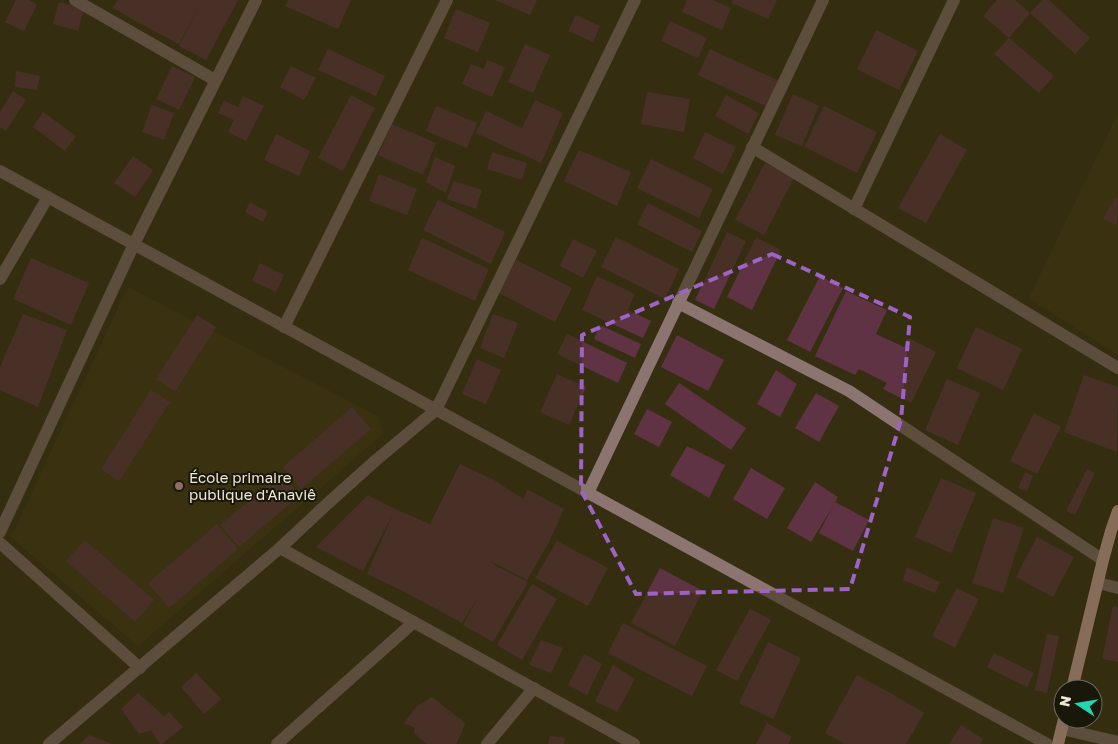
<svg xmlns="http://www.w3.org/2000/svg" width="1118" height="744" viewBox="0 0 1118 744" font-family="'Golos Text',sans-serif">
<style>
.built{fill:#3f350f}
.building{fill:#603344}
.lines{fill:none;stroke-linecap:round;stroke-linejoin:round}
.minor{stroke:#8c7471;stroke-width:12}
.major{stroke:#eab9b4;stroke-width:12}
.marked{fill:none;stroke:#9d64c6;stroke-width:4;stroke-dasharray:10 6;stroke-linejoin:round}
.education-dot{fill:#8d6e63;stroke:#19160a;stroke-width:2}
.labels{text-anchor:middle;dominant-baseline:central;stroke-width:4;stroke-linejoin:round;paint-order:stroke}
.poi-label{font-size:15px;fill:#ede8d8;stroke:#19160a;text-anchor:start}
</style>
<rect width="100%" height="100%" fill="#352e11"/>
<g class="built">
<path d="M1118 113V355L1029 298Z"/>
<path d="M128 287 378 416 383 434 138 646 11 537Z"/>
</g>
<g class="building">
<path d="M16 0H29L37 4 24 31 5 22Z"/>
<path d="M118 0H238L206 60 179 46 200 5 179 44 134 20 113 8Z"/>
<path d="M288 0H351L338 29 285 6Z"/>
<path d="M495 0H537L530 15Z"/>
<path d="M687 0H713L731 8 722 30 682 12Z"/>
<path d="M733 0H777L768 19 732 3Z"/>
<path d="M997 0H1015L1030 13 1009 38 983 16Z"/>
<path d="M1042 0H1049L1090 38 1075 54 1030 13Z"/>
<path d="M59 2 84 9 78 31 53 24Z"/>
<path d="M456 9 490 23 478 52 444 38Z"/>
<path d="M576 15 600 26 593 42 568 31Z"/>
<path d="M670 21 707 38 698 58 661 41Z"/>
<path d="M876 30 918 51 899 90 857 69Z"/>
<path d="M1009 38 1054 76 1039 93 994 54Z"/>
<path d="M525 44 550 55 533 93 508 82Z"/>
<path d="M328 49 385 76 376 96 318 70Z"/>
<path d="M710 49 779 81 767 107 698 75Z"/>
<path d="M487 60 505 67 492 97 462 84 471 64 484 69Z"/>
<path d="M172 66 195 77 179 110 156 99Z"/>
<path d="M291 66 316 78 304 100 280 87Z"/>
<path d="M16 71 40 76 37 90 15 87Z"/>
<path d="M13 91 26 100 6 131 0 127V112Z"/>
<path d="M647 92 690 99 684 132 641 124Z"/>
<path d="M793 94 819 106 802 146 775 135Z"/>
<path d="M351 95 375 108 343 171 318 158Z"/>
<path d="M726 95 759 113 748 134 715 116Z"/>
<path d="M243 96 264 106 246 141 228 132 234 120 218 113 224 101 238 107Z"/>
<path d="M535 100 563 113 541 163 476 133 486 111 522 128Z"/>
<path d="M152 105 174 113 164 140 142 132Z"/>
<path d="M436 106 477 123 467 148 426 131Z"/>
<path d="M824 106 877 132 857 173 804 147Z"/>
<path d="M43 112 76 136 65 151 33 127Z"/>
<path d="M392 124 436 143 423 175 378 155Z"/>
<path d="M705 132 736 147 723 174 693 158Z"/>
<path d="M276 134 310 151 299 176 264 160Z"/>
<path d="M940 134 967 150 926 223 898 208Z"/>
<path d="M579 150 631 172 617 206 564 181Z"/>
<path d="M492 152 527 163 522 180 487 169Z"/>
<path d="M133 156 153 170 135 197 114 183Z"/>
<path d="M435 157 455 166 446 193 426 182Z"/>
<path d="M651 159 713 189 699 218 637 188Z"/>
<path d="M765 163 794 178 764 235 735 220Z"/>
<path d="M379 174 417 189 407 215 369 201Z"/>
<path d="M454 181 482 190 476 209 447 199Z"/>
<path d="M1115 198 1118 200 1117 226 1103 218Z"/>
<path d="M438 200 505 232 491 264 423 230Z"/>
<path d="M250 202 268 212 263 222 245 212Z"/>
<path d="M648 203 702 231 692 252 637 224Z"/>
<path d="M727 232 746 241 714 309 695 300Z"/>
<path d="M616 237 679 269 665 299 601 267Z"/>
<path d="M756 237 781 250 752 310 727 297Z"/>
<path d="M422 238 489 269 475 301 408 270Z"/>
<path d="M573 239 597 251 583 278 560 266Z"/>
<path d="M31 258 89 283 71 325 13 299Z"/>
<path d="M516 260 572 288 555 322 499 293Z"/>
<path d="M260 263 284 275 276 292 252 281Z"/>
<path d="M597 276 635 294 628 310 651 321 643 338 582 310Z"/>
<path d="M820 276 843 288 810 352 787 340Z"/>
<path d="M846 291 887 310 876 334 904 347 908 338 936 352 911 403 883 389 887 383 859 369 855 375 815 356Z"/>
<path d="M23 314 67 330 38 407 0 390V367Z"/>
<path d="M493 314 518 323 504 358 480 348Z"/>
<path d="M197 315 216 327 175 392 156 379Z"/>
<path d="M600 325 641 344 635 358 594 339Z"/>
<path d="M976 327 1022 349 1003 390 957 368Z"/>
<path d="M567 334 627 363 618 383 557 354Z"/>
<path d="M677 335 724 360 708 391 661 367Z"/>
<path d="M477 359 501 370 486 404 462 394Z"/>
<path d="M776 370 797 384 780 417 757 404Z"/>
<path d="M557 374 586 387 569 425 540 412Z"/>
<path d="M1084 375 1118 387 1117 452 1064 432Z"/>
<path d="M947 379 980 393 958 445 925 430Z"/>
<path d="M679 383 746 428 731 450 665 404Z"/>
<path d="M151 390 170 402 119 481 101 469Z"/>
<path d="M816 393 839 406 819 442 795 428Z"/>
<path d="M352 407 371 429 301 489 283 467Z"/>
<path d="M647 409 672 422 659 447 634 434Z"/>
<path d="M1034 413 1061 427 1037 474 1010 461Z"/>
<path d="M687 446 725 465 709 498 670 475Z"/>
<path d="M460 464 494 480 523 499 528 490 564 509 549 542 527 580 490 561 496 566 528 582 493 642 463 625 480 594 462 623 403 591 367 574 393 514 363 571 316 547 368 495 395 509 430 524Z"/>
<path d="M751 468 785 488 767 519 733 499Z"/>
<path d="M1087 469 1095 473 1075 515 1066 511Z"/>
<path d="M1025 472 1033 476 1027 491 1018 488Z"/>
<path d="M281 474 299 496 239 547 220 525Z"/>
<path d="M941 478 976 493 951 553 915 537Z"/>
<path d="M815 482 838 497 835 502 869 520 853 551 819 533 833 506 811 542 787 528Z"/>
<path d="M993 518 1024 528 1003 593 972 583Z"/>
<path d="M217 524 238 549 169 608 148 583Z"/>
<path d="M1037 537 1074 557 1053 597 1016 577Z"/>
<path d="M85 540 154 600 135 622 66 561Z"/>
<path d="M557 541 608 568 588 606 535 578Z"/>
<path d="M907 567 940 582 935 593 903 580Z"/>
<path d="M660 568 703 591 675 646 631 623Z"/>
<path d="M532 584 557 599 522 660 497 645Z"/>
<path d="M957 588 979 599 955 648 932 636Z"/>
<path d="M1113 606 1118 607V662L1102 659Z"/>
<path d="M750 609 771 620 737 681 716 670Z"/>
<path d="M623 623 707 666 692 696 608 653Z"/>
<path d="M1047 634 1059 636 1047 693 1035 690Z"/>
<path d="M541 640 563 648 551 673 529 665Z"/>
<path d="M768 642 801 658 773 719 739 703Z"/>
<path d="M994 653 1034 673 1027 687 987 667Z"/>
<path d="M584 654 602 664 587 695 568 685Z"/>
<path d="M613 665 635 679 617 712 595 701Z"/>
<path d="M196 673 221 699 204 714 181 687Z"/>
<path d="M857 675 894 695 924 713 906 744H845L825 733Z"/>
<path d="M138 693 164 716 169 712 183 727 162 744H160L151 730 139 734 121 709Z"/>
<path d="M432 697 465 723 462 732 456 744H427L414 733 415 728 404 723 416 707Z"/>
<path d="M767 723 792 737 788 744H756Z"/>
<path d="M961 725 983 739 980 744H949Z"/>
<path d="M89 735 112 744H80Z"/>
<path d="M550 736 565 738 564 744H548Z"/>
</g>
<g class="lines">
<g class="minor">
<path d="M75 0 215 80"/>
<path d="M752 147 1118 368"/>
<path d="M0 171 1047 744"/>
<path d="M854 209 954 0"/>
<path d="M0 279 48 197"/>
<path d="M678 303 849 391 1103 560"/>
<path d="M284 327 447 0"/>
<path d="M588 493 823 0"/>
<path d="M0 532 134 244 256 0"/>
<path d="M0 543 140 668"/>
<path d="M280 548 634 744"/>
<path d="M1098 583 1118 588"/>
<path d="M1062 729 1118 742"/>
<path d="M49 744 280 548 326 505 375 461 436 410 635 0"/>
<path d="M277 744 414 622"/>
<path d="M487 744 534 688"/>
</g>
<g class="major">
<path d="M1072 689 1103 560 1111 531 1118 511"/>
<path d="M1058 744 1064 719"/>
</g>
</g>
<path d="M0 0H1118V744H0ZM772 254 910 317 901 420 850 589 636 594 581 490 582 335Z" fill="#352e11" fill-opacity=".55" fill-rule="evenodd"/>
<path class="marked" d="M772 254 910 317 901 420 850 589 636 594 581 490 582 335Z"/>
<circle class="education-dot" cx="179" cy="486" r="5"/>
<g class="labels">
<g class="poi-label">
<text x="189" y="477">École primaire<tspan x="189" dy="17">publique d'Anaviê</tspan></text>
</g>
</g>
<g transform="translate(1078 704) rotate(282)"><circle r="24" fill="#19160a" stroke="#6e6a5c"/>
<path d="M0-4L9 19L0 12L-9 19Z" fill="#20d5b0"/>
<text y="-8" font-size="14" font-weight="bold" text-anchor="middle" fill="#ede8d8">N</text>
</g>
</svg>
